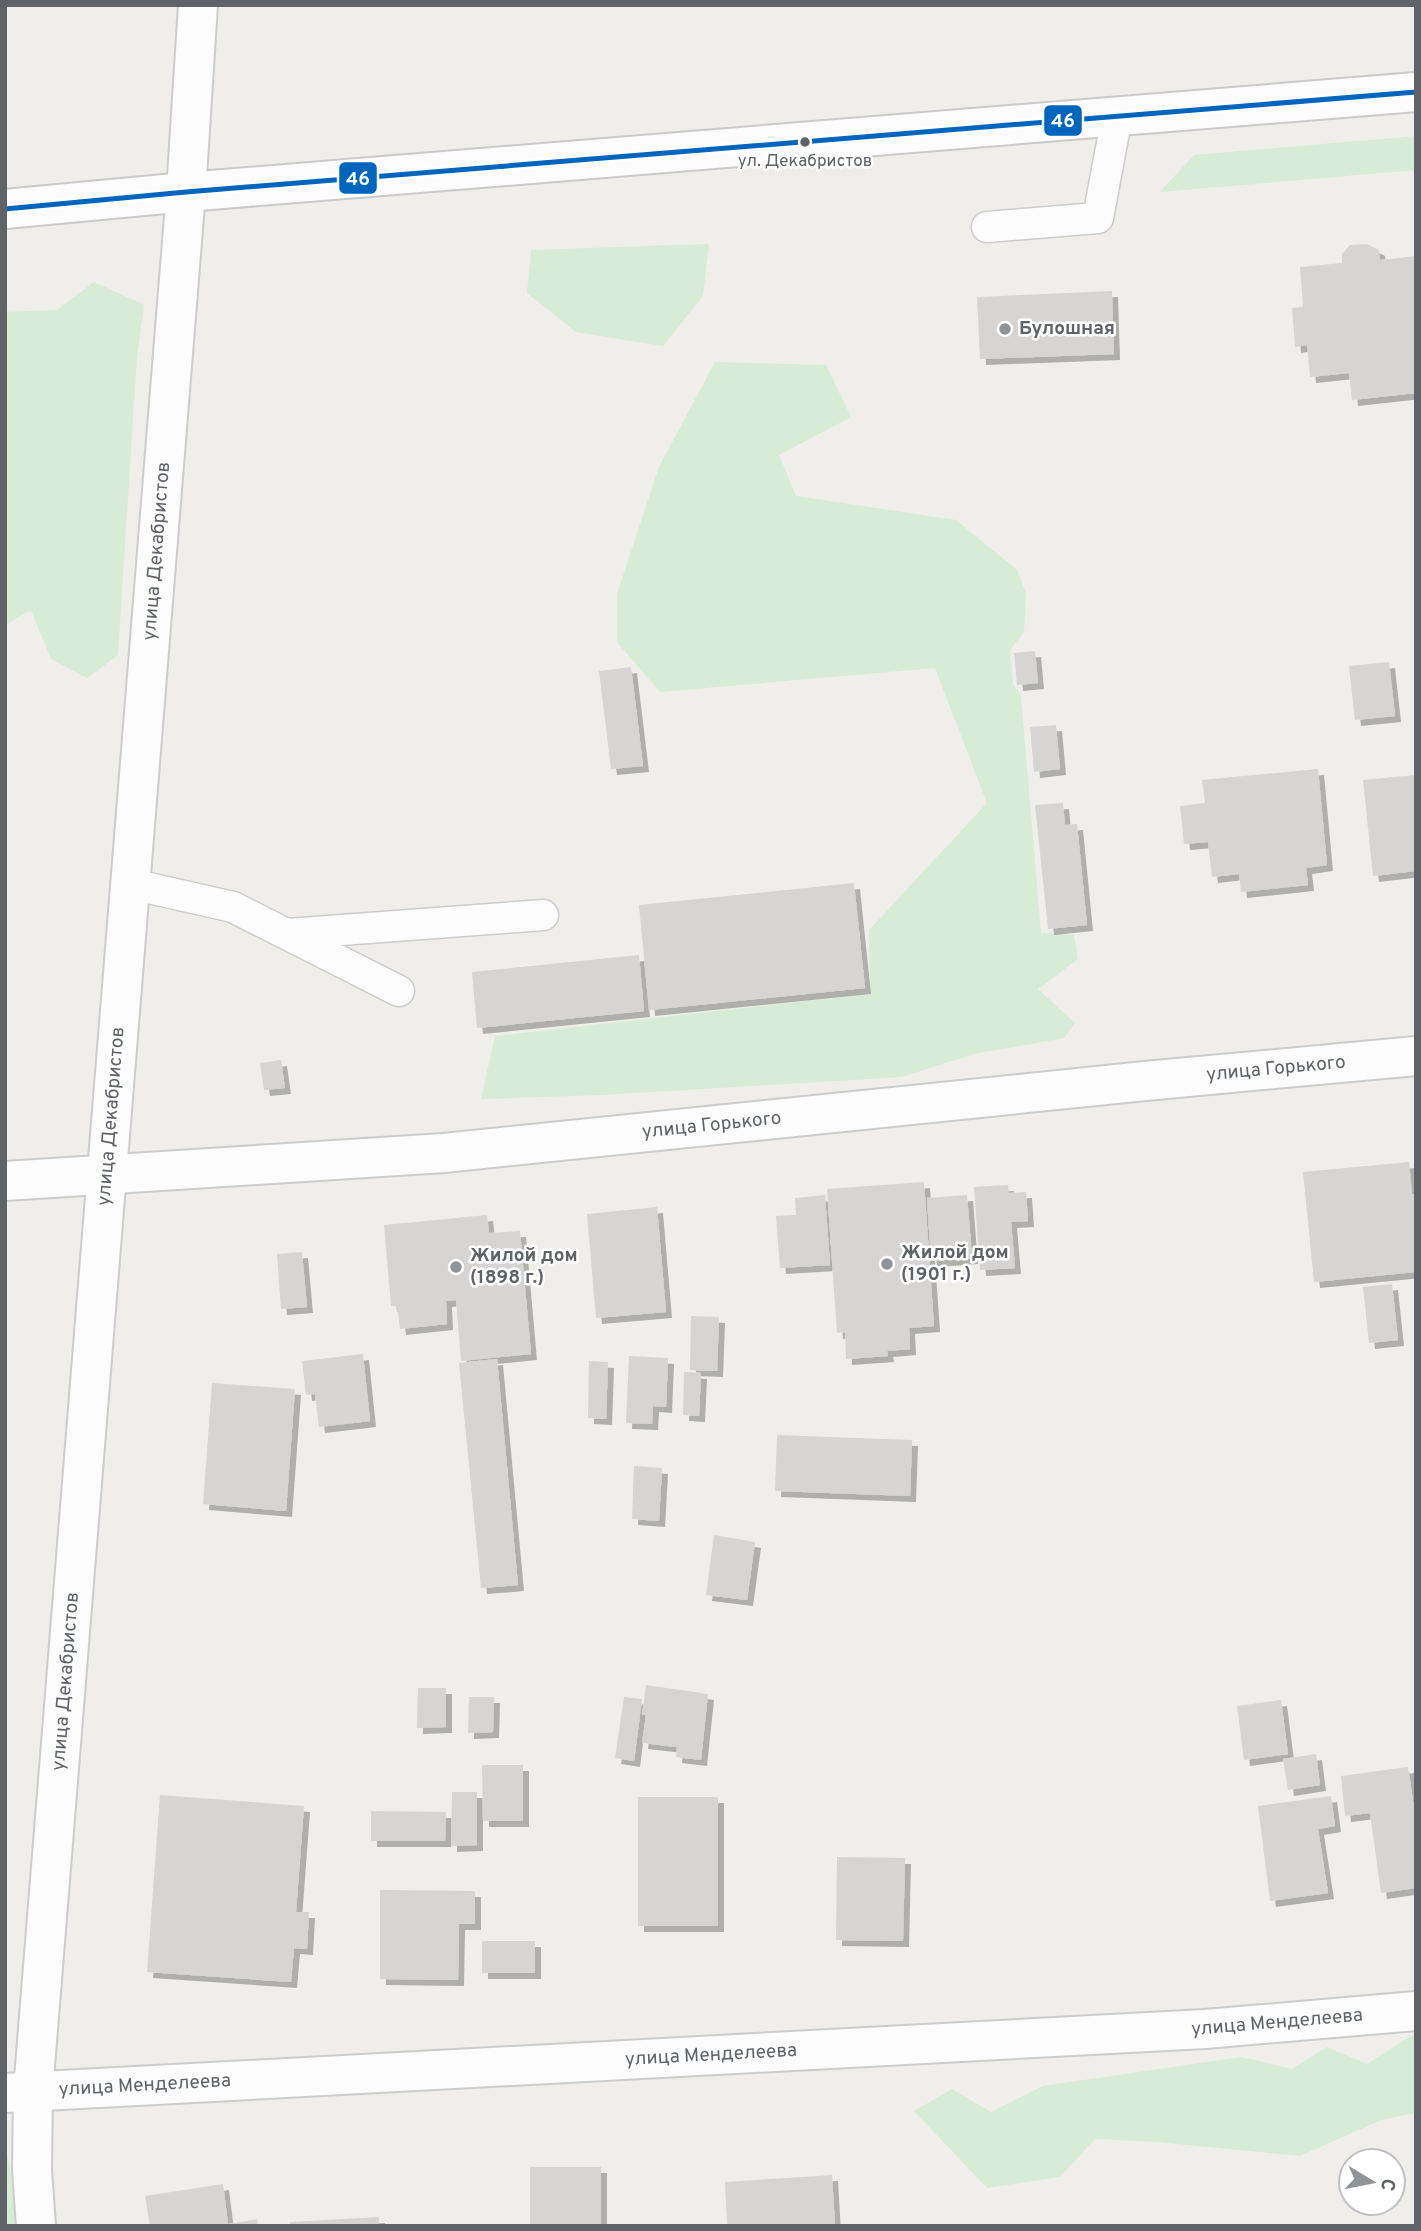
<svg xmlns="http://www.w3.org/2000/svg" width="1421" height="2231" viewBox="0 0 1421 2231" font-family="Overpass,sans-serif">
<style>
.green{fill:#d8ebd6}
.building{fill:#d6d5d3;filter:url(#shadow)}
.lines{fill:none;stroke-linecap:round;stroke-linejoin:round}
.service-casing{stroke:#cbcccc;stroke-width:33}
.minor-casing{stroke:#cbcccc;stroke-width:42}
.tertiary-casing{stroke:#cbcccc;stroke-width:42}
.secondary-casing{stroke:#cacacb;stroke-width:42}
.service{stroke:#fdfcfc;stroke-width:30}
.minor{stroke:#fdfcfc;stroke-width:38}
.tertiary{stroke:#fdfcfc;stroke-width:38}
.secondary{stroke:#fdfcfc;stroke-width:38}
.bus-1-casing{stroke:#fff;stroke-width:10}
.bus-1{stroke:#0065bd;stroke-width:5}
.bus-dot{fill:#5f6368;stroke:#fff;stroke-width:2.5}
.poi-dot{fill:#919496;stroke:#fff;stroke-width:2.5}
.labels{text-anchor:middle;dominant-baseline:central;stroke-width:5;stroke-linejoin:round;paint-order:stroke}
.bus-label{font-size:17px;fill:#5f6368;stroke:#fff}
.poi-label{font-size:19px;font-weight:bold;fill:#5f6368;stroke:#fff;text-anchor:start}
.street-label{font-size:19px;fill:#5f6368;stroke:#fff}
.line-badge{stroke:#fff;stroke-width:2.5}
.badge-label{font-size:19px;text-anchor:middle;font-weight:bold;fill:#fff}
</style>
<defs>
<filter id="shadow"><feDropShadow dx="6" dy="6" stdDeviation="0" flood-color="#0004"/></filter>
</defs>
<rect width="100%" height="100%" fill="#efeeea"/>
<g class="green">
<path d="M1416 136V170L1160 192 1194 155Z"/>
<path d="M709 244 703 296 663 346 576 332 527 293 531 250Z"/>
<path d="M94 282 144 305 137 357 118 655 87 678 51 659 31 610 5 625V312L57 310Z"/>
<path d="M715 362 826 365 851 417 779 455 796 496 956 520 1017 570 1026 593 1024 632 1010 650 1013 684 1021 695 1041 933 1074 935 1078 959 1038 989 1075 1023 1064 1038 974 1054 902 1077 603 1095 481 1099 495 1036 870 994 869 930 987 803 935 668 660 692 617 642V594L659 467Z"/>
<path d="M1416 2035V2113L1381 2120 1300 2156 1157 2142 1095 2139 1060 2177 987 2188 914 2111 952 2089 991 2112 1043 2086 1241 2057 1292 2069 1327 2047 1367 2064 1411 2036Z"/>
<path d="M5 2155 9 2161 18 2226H5Z"/>
</g>
<g class="building">
<path d="M1367 244 1379 250 1380 260 1416 256V393L1352 400 1349 373 1310 377 1307 345 1295 347 1292 308 1303 307 1300 267 1342 263V254L1350 245Z"/>
<path d="M1112 291 1114 354 980 359 977 297Z"/>
<path d="M1035 651 1038 683 1017 685 1014 653Z"/>
<path d="M1389 662 1395 716 1355 720 1349 666Z"/>
<path d="M631 667 643 766 611 769 599 671Z"/>
<path d="M1056 725 1060 769 1034 772 1030 727Z"/>
<path d="M1318 769 1327 865 1306 868 1308 885 1241 892 1239 874 1212 877 1208 842 1184 844 1180 806 1205 803 1202 780Z"/>
<path d="M1416 775V871L1373 876 1363 780Z"/>
<path d="M1063 803 1065 825 1077 824 1087 925 1048 929 1035 805Z"/>
<path d="M854 883 865 988 649 1010 639 905Z"/>
<path d="M639 955 644 1011 477 1028 472 972Z"/>
<path d="M281 1060 285 1088 264 1090 260 1063Z"/>
<path d="M1409 1162 1412 1194H1416V1272L1314 1282 1303 1172Z"/>
<path d="M924 1182 934 1326 909 1328 910 1349 887 1351 888 1356 846 1359 845 1332 837 1333 827 1189Z"/>
<path d="M1008 1185 1009 1193 1026 1192 1028 1221 1011 1222 1015 1268 980 1270 974 1187Z"/>
<path d="M825 1195 830 1265 780 1268 776 1216 796 1215 795 1198Z"/>
<path d="M967 1195 972 1258 931 1261 927 1198Z"/>
<path d="M657 1207 666 1312 596 1318 587 1214Z"/>
<path d="M487 1215 489 1233 520 1231 531 1354 461 1361 456 1300 446 1301 447 1324 400 1329 397 1306H391L384 1225Z"/>
<path d="M302 1252 307 1307 281 1309 277 1254Z"/>
<path d="M1392 1284 1398 1340 1369 1343 1363 1287Z"/>
<path d="M691 1316 719 1317 717 1371 690 1370Z"/>
<path d="M363 1354 370 1421 319 1427 315 1394 306 1395 302 1361Z"/>
<path d="M629 1356 668 1358 666 1407 653 1406 652 1424 626 1423Z"/>
<path d="M497 1359 518 1585 481 1588 459 1363Z"/>
<path d="M589 1361 608 1362 606 1419 588 1418Z"/>
<path d="M684 1372 701 1373 699 1416 683 1415Z"/>
<path d="M212 1383 295 1389 286 1511 203 1504Z"/>
<path d="M777 1435 912 1440 910 1496 775 1491Z"/>
<path d="M634 1466 662 1468 659 1521 632 1519Z"/>
<path d="M714 1535 755 1542 747 1600 706 1595Z"/>
<path d="M646 1685 708 1694 701 1760 676 1757 677 1747 642 1743 646 1715H642Z"/>
<path d="M418 1688H446V1727L417 1728Z"/>
<path d="M469 1697H494L493 1732 468 1733Z"/>
<path d="M624 1697 642 1699 634 1761 615 1758Z"/>
<path d="M1281 1700 1288 1754 1244 1760 1237 1706Z"/>
<path d="M1316 1754 1320 1785 1288 1790 1283 1759Z"/>
<path d="M482 1765H523V1821H483Z"/>
<path d="M1408 1767 1416 1821V1888L1381 1893 1370 1813 1345 1816 1341 1776Z"/>
<path d="M452 1792H477V1845L451 1846Z"/>
<path d="M160 1795 304 1806 296 1912H309L307 1949 294 1948 291 1982 147 1972Z"/>
<path d="M1331 1796 1335 1826 1318 1829 1328 1893 1270 1901 1258 1806Z"/>
<rect x="638" y="1797" width="80" height="129"/>
<path d="M371 1811 446 1812 445 1841H371Z"/>
<path d="M837 1857 905 1858 903 1941 836 1940Z"/>
<path d="M380 1890 475 1891V1924H459L458 1980 380 1979Z"/>
<rect x="482" y="1941" width="53" height="32"/>
<rect x="530" y="2167" width="71" height="59"/>
<path d="M832 2175 835 2226H727L725 2182Z"/>
<path d="M223 2184 228 2224 257 2219 258 2226H150L145 2196Z"/>
<path d="M379 2217V2226H290V2222Z"/>
</g>
<g class="lines">
<defs>
<g id="service">
<path d="M987 227 1098 218 1117 116"/>
<path d="M131 884 233 907 399 991"/>
<path d="M288 934 543 915"/>
</g>
<g id="minor">
<path id="s1" d="M5 1181 444 1153 1145 1081 1416 1056"/>
<path id="s2" d="M5 2093 1205 2029 1416 2011"/>
<path id="s3" d="M36 2226 32 2170 33 2091 186 192"/>
</g>
<path id="tertiary" d="M186 192 198 5"/>
<path id="secondary" d="M5 209 186 192 1416 92"/>
</defs>
<use href="#service" class="service-casing"/>
<use href="#minor" class="minor-casing"/>
<use href="#tertiary" class="tertiary-casing"/>
<use href="#secondary" class="secondary-casing"/>
<use href="#service" class="service"/>
<use href="#minor" class="minor"/>
<use href="#tertiary" class="tertiary"/>
<use href="#secondary" class="secondary"/>
<defs>
<path id="bus-1" d="M5 209 186 192 1416 92"/>
</defs>
<use href="#bus-1" class="bus-1-casing"/>
<use href="#bus-1" class="bus-1"/>
</g>
<circle class="bus-dot" cx="805" cy="142" r="6"/>
<g class="poi-dot">
<circle cx="1005" cy="329" r="7"/>
<circle cx="887" cy="1264" r="7"/>
<circle cx="456" cy="1267" r="7"/>
</g>
<g class="labels">
<g class="bus-label">
<text x="805" y="162">ул. Декабристов</text>
</g>
<g class="poi-label">
<text x="1019" y="329">Булошная</text>
<text x="901" y="1253">Жилой дом<tspan x="901" dy="22">(1901 г.)</tspan></text>
<text x="470" y="1256">Жилой дом<tspan x="470" dy="22">(1898 г.)</tspan></text>
</g>
<g class="street-label">
<text stroke="none"><textPath href="#s3" startOffset="1680">улица Декабристов</textPath></text>
<text stroke="none"><textPath href="#s1" startOffset="1276">улица Горького</textPath></text>
<text stroke="none"><textPath href="#s3" startOffset="1113">улица Декабристов</textPath></text>
<text stroke="none"><textPath href="#s1" startOffset="709">улица Горького</textPath></text>
<text stroke="none"><textPath href="#s3" startOffset="546">улица Декабристов</textPath></text>
<text stroke="none"><textPath href="#s2" startOffset="1274">улица Менделеева</textPath></text>
<text stroke="none"><textPath href="#s2" startOffset="707">улица Менделеева</textPath></text>
<text stroke="none"><textPath href="#s2" startOffset="140">улица Менделеева</textPath></text>
</g>
</g>
<g class="line-badge">
<rect x="1043" y="104" width="40" height="33" rx="7" fill="#0065bd"/>
<rect x="338" y="161" width="40" height="34" rx="7" fill="#0065bd"/>
</g>
<g class="badge-label">
<text x="1063" y="127">46</text>
<text x="358" y="185">46</text>
</g>
<rect width="1421" height="2231" fill="none" stroke="#5f6368" stroke-width="14"/>
<g transform="translate(1372 2182) rotate(100)"><circle r="33" fill="#ffffff" stroke="#bfc1c3" stroke-width="2"/>
<path d="M0-5L12 26L0 18L-12 26Z" fill="#919496"/>
<text y="-10" font-size="19" font-weight="bold" text-anchor="middle" fill="#5f6368">С</text>
</g>
</svg>
